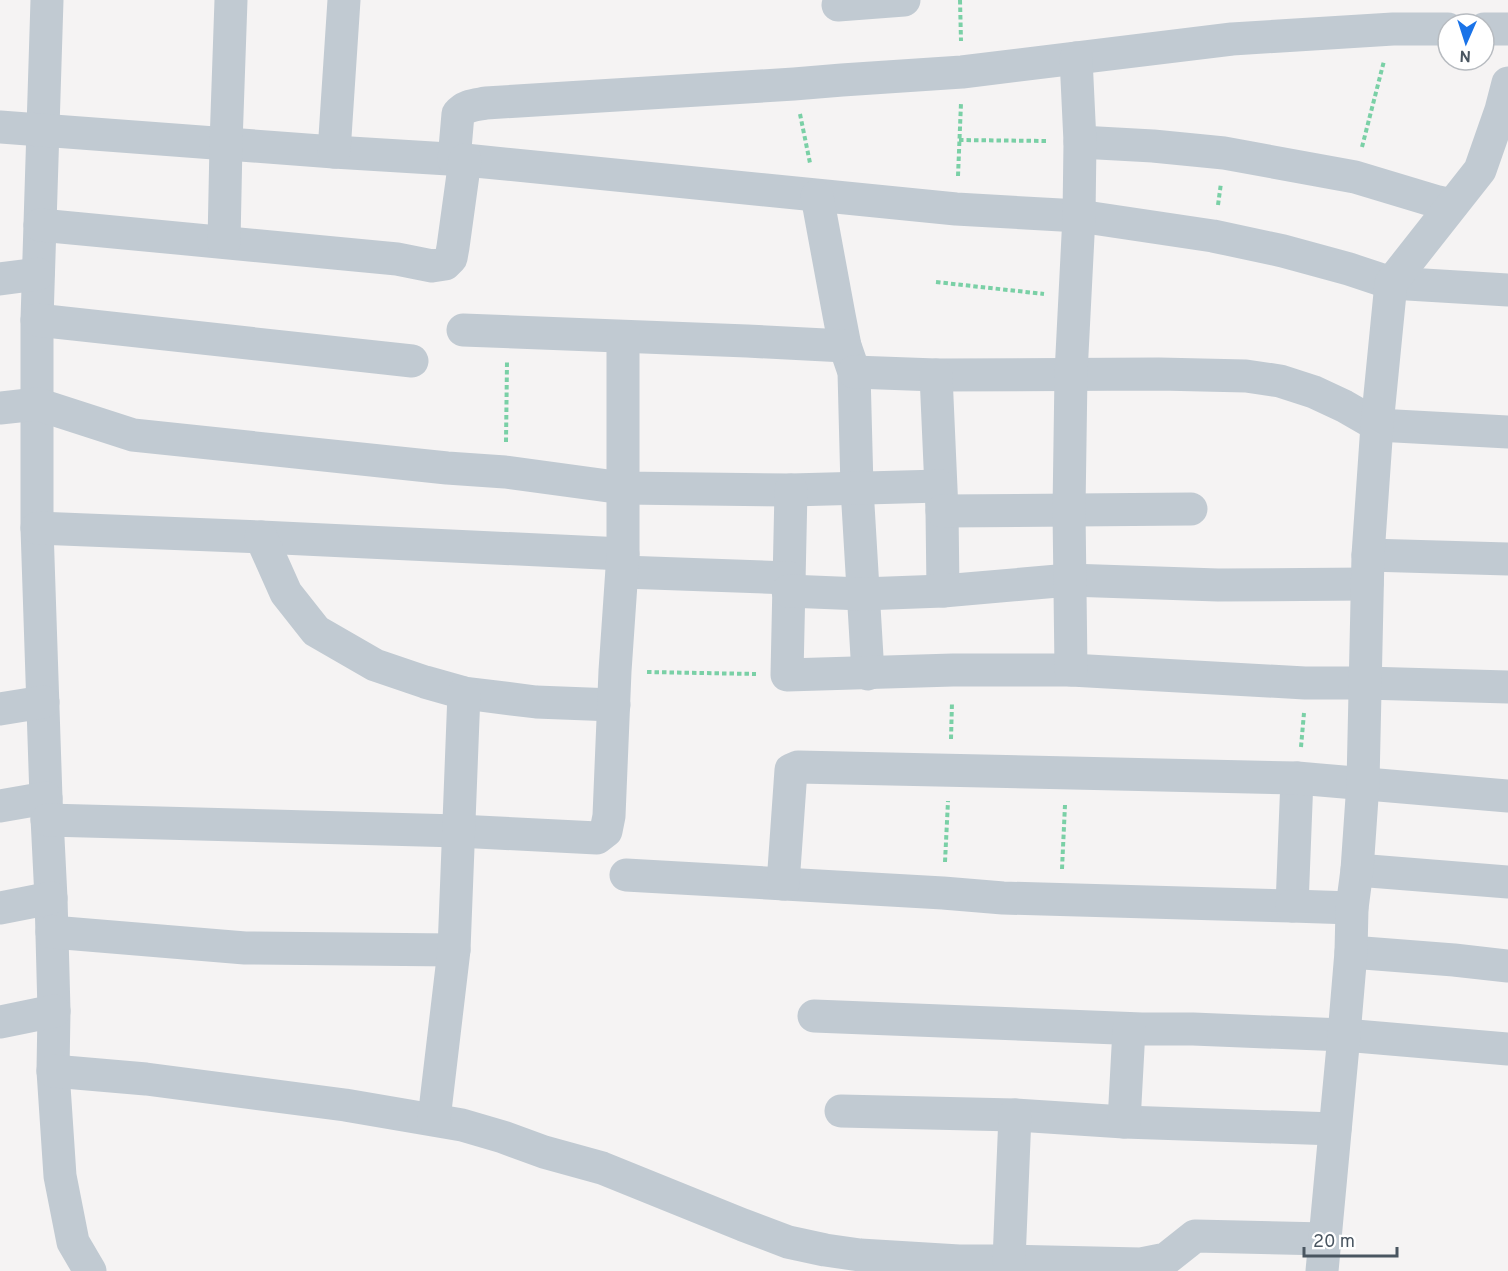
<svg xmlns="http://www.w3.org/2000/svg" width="1508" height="1271" viewBox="0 0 1508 1271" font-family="Overpass,sans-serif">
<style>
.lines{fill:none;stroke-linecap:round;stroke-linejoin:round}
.path{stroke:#7ad0a6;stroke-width:4;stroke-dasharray:4.5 3;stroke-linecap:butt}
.minor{stroke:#c1cad2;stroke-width:33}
</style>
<rect width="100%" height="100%" fill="#f5f3f3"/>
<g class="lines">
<g class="path">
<path d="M960 0 961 41"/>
<path d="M800 114 810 163"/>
<path d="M959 140 1049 141"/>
<path d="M1362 147 1384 61"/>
<path d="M958 176 961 103"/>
<path d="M1218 205 1221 183"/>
<path d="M936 282 1044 294"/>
<path d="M506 442 507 362"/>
<path d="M647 672 756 674"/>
<path d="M951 739 952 702"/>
<path d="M1301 747 1304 713"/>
<path d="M945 862 948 801"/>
<path d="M1062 869 1065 805"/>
</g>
<g class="minor">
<path d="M47 0 37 320V528L46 798 51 898 54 1011 53 1071 60 1176 73 1242 90 1271"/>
<path d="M838 5 904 0"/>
<path d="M1484 29H1508"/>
<path d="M0 127 334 152 465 160 956 209 1079 216 1213 236 1283 251 1349 269 1391 283 1508 290"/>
<path d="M1080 142 1153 146 1224 153 1355 177 1438 202 1452 205"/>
<path d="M334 152 344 0"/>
<path d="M454 160 458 114C465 105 476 105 486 103L794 84 842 80 962 72 1232 39 1393 29H1448"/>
<path d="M817 196 839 315 845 346 854 372 857 488 868 674"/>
<path d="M40 225 397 259 432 266 445 264 451 258 453 247 465 160"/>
<path d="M224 242 226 144 231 0"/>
<path d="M0 279 38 274"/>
<path d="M37 320 412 361"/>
<path d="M463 330 747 341 845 346"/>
<path d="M854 372 936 375 1159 374 1246 376 1280 381 1314 392 1344 406 1377 425 1508 432"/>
<path d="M936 375 942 511 943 591"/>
<path d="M0 408 37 404 133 435 447 468 505 472 623 488 791 490 940 486"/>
<path d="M791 490 787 675 953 670H1071L1305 683H1365L1508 687"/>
<path d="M942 511 1191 509"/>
<path d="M37 528 261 537 623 554"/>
<path d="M261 537 286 593 316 631 375 665 425 682 464 693 536 702 614 705"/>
<path d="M1368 555 1508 559"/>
<path d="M623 572 789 578"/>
<path d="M788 591 862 594 943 591 1069 580 1218 585 1367 584"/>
<path d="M1071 670 1069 510 1071 374 1079 216 1080 142 1076 58"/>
<path d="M0 709 43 702"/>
<path d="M0 806 46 798"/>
<path d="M47 820 458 831 597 838 606 831 609 816 615 671 623 554V337"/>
<path d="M1357 870 1508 882"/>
<path d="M626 875 943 893 1003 898 1292 906 1297 778"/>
<path d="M783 884 791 770 798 767 1297 778 1508 796"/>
<path d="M1292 906 1352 908"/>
<path d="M0 908 51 898"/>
<path d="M52 932 245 948 454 950"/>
<path d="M1351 952 1454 960 1508 966"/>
<path d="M814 1016 1142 1029H1193L1344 1035 1508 1049"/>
<path d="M0 1022 54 1011"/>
<path d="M53 1071 146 1079 345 1105 462 1125 503 1137 544 1152 602 1168 743 1225 788 1242 825 1250 860 1255 959 1261H1009L1141 1264 1166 1259 1195 1236 1326 1239"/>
<path d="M841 1111 1015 1115 1124 1122 1335 1129"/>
<path d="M434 1119 454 950 464 693"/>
<path d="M1124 1122 1129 1029"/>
<path d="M1009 1261 1015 1115"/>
<path d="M1322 1271 1344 1035 1351 952 1352 908 1357 870 1363 783 1368 555 1377 425 1391 283 1480 170 1501 110 1508 83"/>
</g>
</g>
<g transform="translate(1466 42) rotate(183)"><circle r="28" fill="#ffffff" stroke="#b7bbc0" stroke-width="1.5"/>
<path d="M0-4.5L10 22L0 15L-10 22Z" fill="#1a73e8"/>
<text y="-9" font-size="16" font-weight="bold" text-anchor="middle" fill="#4a5661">N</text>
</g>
<path d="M1304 1247v9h93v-9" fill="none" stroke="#4a5661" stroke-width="3"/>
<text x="1313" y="1247" font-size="18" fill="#4a5661" stroke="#ffffff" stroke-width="4.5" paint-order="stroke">20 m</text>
</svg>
